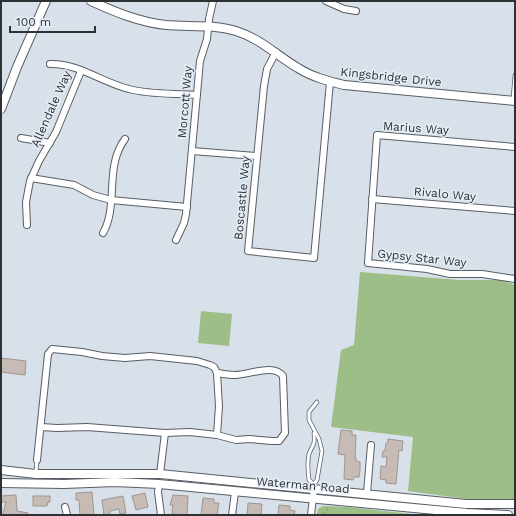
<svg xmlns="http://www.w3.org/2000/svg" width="516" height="516" viewBox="0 0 516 516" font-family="'Work Sans',sans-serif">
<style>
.green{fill:#9ebe87}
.building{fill:#c6bcb5;stroke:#9f958f}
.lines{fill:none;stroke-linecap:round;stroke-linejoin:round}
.service-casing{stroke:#575e66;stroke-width:4.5}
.minor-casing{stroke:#575e66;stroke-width:8}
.tertiary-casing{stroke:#575e66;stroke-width:10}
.path{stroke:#878d93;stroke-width:1;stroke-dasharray:3 2;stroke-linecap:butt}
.service{stroke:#fff;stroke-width:3}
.minor{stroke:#fff;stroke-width:6}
.tertiary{stroke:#fff;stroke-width:8}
.labels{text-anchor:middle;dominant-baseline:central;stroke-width:3;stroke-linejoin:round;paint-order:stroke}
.street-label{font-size:12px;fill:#2e3134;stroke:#e5eef7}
</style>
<rect width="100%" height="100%" fill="#d8e1e9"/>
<g class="green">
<path d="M360 272 459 280H502L515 285V500L481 501 408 491 413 437 331 427 341 350 354 345Z"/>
<path d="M201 311 232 314 229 346 198 343Z"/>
<path d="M324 506 347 507 421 515H317C317 510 318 507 324 506Z"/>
</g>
<g class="building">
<path d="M1 358 26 361 25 375 1 372Z"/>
<path d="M341 430 352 431V435H356L355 458H356V461L360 462V471L359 477H354L353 480 344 479 345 455 338 454Z"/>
<path d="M388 439 403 441 402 451 399 450 396 484 386 483V480L380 479 381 466 386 467 387 457H382L383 451H385L386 443H388Z"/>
<path d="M92 492 94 515H80L79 500H76V493Z"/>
<path d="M145 493 148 507 136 510 132 496Z"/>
<path d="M16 495 17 511 28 513V515H4L3 513 6 502H1V496Z"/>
<path d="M173 495 188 496 187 515 172 514 173 505H170Z"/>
<path d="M33 496H50V502H48L47 506H33Z"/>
<path d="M123 496 126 513 120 514 119 509 110 511V514L104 515 102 500Z"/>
<path d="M203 498 214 499V503H219L217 515H201Z"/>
<path d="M248 503 262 504 261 515H247Z"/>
<path d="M279 505 290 506V510L295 511 294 515H278Z"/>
</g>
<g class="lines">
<defs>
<g id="service">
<path d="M513 99 515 75"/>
<path d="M36 472 37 460"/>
<path d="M314 484 309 480C308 472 307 462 309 454 313 443 315 447 314 433"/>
<path d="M314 489V484L317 480 322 451 319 439 309 420V412L317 402"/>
</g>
<g id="minor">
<path d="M326 1 344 9 356 11"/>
<path d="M276 52 267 69 264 86 248 251 314 258 330 82"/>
<path d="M50 64C78 63 103 83 129 89 151 95 175 93 197 95"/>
<path d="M21 138 50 143"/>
<path d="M515 147 377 135 368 263 427 269 450 274H482L515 279"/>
<path d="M192 151 257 156"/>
<path d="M31 178 74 185 93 195 111 200 187 207"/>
<path d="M372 199 515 211"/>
<path d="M27 225 26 202 30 181 39 161 56 132 81 71"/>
<path d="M103 233C119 205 104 167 125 139"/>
<path d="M176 240 184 223 186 214 200 61 207 39 209 19 213 1"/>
<path d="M217 373 219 406 217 435"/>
<path d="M37 460 48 354 52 349 82 352 102 356 125 358 150 356 197 361 210 365 214 367 217 373C223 374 229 375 235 375 249 375 274 363 283 376L285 433 279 441H272L249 439 236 440 217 435 190 432 165 433 87 427 57 428 41 427"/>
<path d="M160 474 165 433"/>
<path d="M159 484 158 492 161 515"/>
<path d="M367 493 371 445"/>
<path d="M65 507 67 515"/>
<path d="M232 515 235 492"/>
<path d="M311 515 314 489"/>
</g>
<g id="tertiary">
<path d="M91 1C115 12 139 22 166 25 189 27 213 24 236 31 261 39 276 55 298 68 312 77 328 81 344 85L515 101"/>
<path d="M1 109 17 67 46 1"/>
<path d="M1 470 36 474H160L466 504H515"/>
<path d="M1 483 64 484 115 482 159 484 467 513 508 515"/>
</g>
</defs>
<use href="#service" class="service-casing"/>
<use href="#minor" class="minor-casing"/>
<use href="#tertiary" class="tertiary-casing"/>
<g class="path">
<path d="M320 515 325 513"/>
<path d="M326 515 325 513 328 507"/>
</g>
<use href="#service" class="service"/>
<use href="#minor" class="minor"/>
<use href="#tertiary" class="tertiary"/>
</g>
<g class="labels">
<g class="street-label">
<text transform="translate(391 77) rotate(6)">Kingsbridge Drive</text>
<text transform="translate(185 102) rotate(-85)">Morcott Way</text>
<text transform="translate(51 109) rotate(-66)">Allendale Way</text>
<text transform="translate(416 128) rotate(4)">Marius Way</text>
<text transform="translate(445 194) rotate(5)">Rivalo Way</text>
<text transform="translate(242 198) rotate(-85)">Boscastle Way</text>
<text transform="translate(422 258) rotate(6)">Gypsy Star Way</text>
<text transform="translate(303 485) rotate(5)">Waterman Road</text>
</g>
</g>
<rect width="516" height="516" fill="none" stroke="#2e3134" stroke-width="4"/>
<path d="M10 26v6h85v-6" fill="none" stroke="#2e3134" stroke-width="2"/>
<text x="16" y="26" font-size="12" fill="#2e3134" stroke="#e5eef7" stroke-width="3" paint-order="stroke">100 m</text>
</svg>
